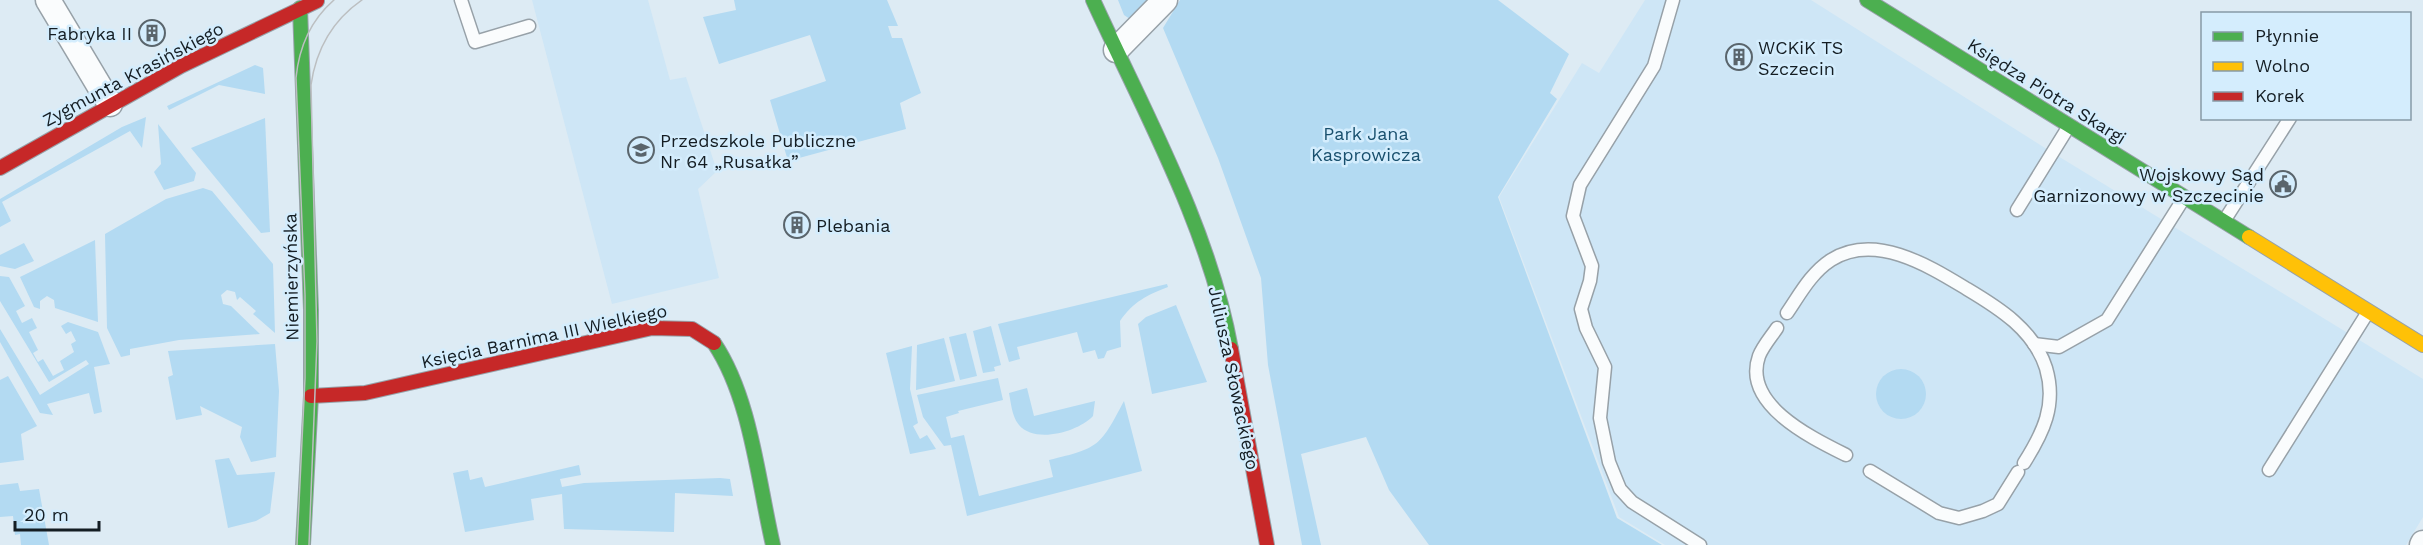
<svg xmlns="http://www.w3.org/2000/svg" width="2423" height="545" viewBox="0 0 2423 545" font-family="'Work Sans',sans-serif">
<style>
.built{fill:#cee6f6}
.green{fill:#b3daf2}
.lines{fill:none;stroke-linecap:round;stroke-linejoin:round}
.lane-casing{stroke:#97a1a8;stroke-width:15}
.street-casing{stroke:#97a1a8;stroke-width:27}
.fast-casing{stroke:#97a1a8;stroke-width:16}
.slow-casing{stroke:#97a1a8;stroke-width:16}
.jam-casing{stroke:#97a1a8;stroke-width:16}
.lane{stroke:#fafcfd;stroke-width:12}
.street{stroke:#fafcfd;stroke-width:24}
.fast{stroke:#4caf50;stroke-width:14}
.slow{stroke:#ffc107;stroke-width:14}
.jam{stroke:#c62828;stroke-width:14}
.tram{stroke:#bcbfc1;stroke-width:1.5}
.labels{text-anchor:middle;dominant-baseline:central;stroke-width:5;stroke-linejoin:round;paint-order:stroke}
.poi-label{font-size:18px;fill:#141d23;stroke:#d4edfd;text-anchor:start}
.street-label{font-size:18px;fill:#141d23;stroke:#d4edfd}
.park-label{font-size:18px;fill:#19506e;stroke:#d4edfd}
</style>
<rect width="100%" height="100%" fill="#ddebf4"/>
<g class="built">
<path d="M532 0H648L670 80 686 77 717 171 698 189 719 278 612 304Z"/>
<path d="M1645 0H1811L2053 153 2423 379V517L2406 545H1665L1619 517 1499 197 1582 63 1599 73Z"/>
</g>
<g class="green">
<path d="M734 0H887L898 26H888L892 38H902L921 93 900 103 906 129 788 161 770 100 826 81 810 35 719 64 703 17 736 10Z"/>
<path d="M1118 0H1151L1130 19 1124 15Z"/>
<path d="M1180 0H1498L1569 54 1550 93 1557 99 1498 197 1617 518 1662 545H1429L1389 490 1366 437 1301 454 1321 545H1302L1268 365 1261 278 1218 158 1163 28Z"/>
<path d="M255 65 263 68 265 94 219 85 169 110 167 106Z"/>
<path d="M146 117 142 148 130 131 2 202 11 221 0 227V199L122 127Z"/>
<path d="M265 118 270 232 261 233 191 148Z"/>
<path d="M158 124 196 173 194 181 164 190 154 172 161 164Z"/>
<path d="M203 188 212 191 273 264 275 333 253 314 256 311 240 297 237 300 235 292 227 290 221 295 223 304 231 306 260 334 179 340 130 349V355L121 357 107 328 105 234 166 199Z"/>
<path d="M95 240 98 322 55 308 54 300 47 296 40 301V309L34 307 20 277Z"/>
<path d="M24 243 34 261 15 269 0 266V255Z"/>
<path d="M0 276 9 277 25 306 16 311 22 323 32 318 37 328 29 332 38 350 33 353 38 362 43 359 53 376 64 370 60 361 74 352 71 344 76 341 71 331 66 334 61 326 68 322 98 332 110 364 94 367 102 412 94 414 89 393 47 404 53 415 40 413 0 342V329L40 395 89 364 86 360 49 382 0 301Z"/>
<path d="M1167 284 1168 287C1147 295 1133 302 1120 321L1121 347 1107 351 1104 358 1098 359 1095 350 1083 353 1077 332 1017 347 1020 359 1009 362 998 324Z"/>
<path d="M1176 305 1207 382 1152 394 1138 324 1146 317Z"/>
<path d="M991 326 1001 365 994 367 995 371 983 373 973 331Z"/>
<path d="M966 333 977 376 960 380 949 337Z"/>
<path d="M944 338 955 381 916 390 917 345Z"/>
<path d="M275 344 279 391 276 457 251 462 240 437 242 427 200 406 202 415 176 420 168 377 173 375 168 351Z"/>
<path d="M912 346 910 389 918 423 913 426 920 439 927 435 936 449 910 454 886 353Z"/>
<circle cx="1901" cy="394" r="25"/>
<path d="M8 376 37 426 21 434 24 460 0 463V380Z"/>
<path d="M998 378 1003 400 958 411 959 413 946 417 951 438 964 435 979 496 1053 477 1049 460C1100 448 1100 446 1124 401L1142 471 967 516 951 445 944 446 923 417 917 395Z"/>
<path d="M1027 388 1034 416 1095 401 1093 416C1078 432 1035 444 1019 425 1012 417 1011 403 1009 393Z"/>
<path d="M229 458 237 475 275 472 270 513 256 521 228 528 215 460Z"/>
<path d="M579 465 581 475 560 479 562 487 584 483 720 478 730 479 733 496 675 493 674 532 564 529 562 494 531 499 534 520 465 532 453 473 468 470 470 480 482 477 485 487Z"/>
<path d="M18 483 20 491 39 489 49 545H21L20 534 15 535 13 516 0 517V485Z"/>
</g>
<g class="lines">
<defs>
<g id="lane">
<path d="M461 0 475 42 529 26"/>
<path d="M1673 0 1654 66 1580 185 1573 216 1592 266 1590 281 1581 309 1586 328 1605 367 1600 418 1609 462 1620 489 1632 502 1700 545"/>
<path d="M2017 210 2069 126"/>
<path d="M2224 221 2290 118"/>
<path d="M1787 313C1800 294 1811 273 1831 260 1875 232 1929 266 1967 289 1999 308 2034 330 2046 368 2057 405 2043 433 2024 463"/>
<path d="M1777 328C1771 337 1763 346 1759 356 1742 404 1810 437 1846 455"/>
<path d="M2034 344 2059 347 2107 320 2184 198"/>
<path d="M2269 470 2368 312"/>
<path d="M1870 471 1939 513 1959 518 1983 511 1998 504 2018 472"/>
</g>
<g id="street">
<path d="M48 0 110 104"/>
<path d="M1116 50 1165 0"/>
<path d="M2422 545 2423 543"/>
</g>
<g id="fast">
<path d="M1093 0C1144 112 1209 227 1231 349"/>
<path d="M1867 0 2249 237"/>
<path d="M300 8 311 310V396L303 545"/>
<path d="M714 343C751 398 758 481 773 545"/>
</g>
<path id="slow" d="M2249 237 2423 345"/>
<g id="jam">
<path d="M0 168 181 66 317 1"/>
<path d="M1231 349 1267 545"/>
<path d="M311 396 365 393 652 328 692 329 714 343"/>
</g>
</defs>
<use href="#lane" class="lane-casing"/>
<use href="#street" class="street-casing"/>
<use href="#fast" class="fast-casing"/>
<use href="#slow" class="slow-casing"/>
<use href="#jam" class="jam-casing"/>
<use href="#lane" class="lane"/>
<use href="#street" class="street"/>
<use href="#fast" class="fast"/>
<use href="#slow" class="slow"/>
<use href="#jam" class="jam"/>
<g class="tram">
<path d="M297 545 305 378V295L296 78C299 47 311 20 334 0"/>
<path d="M309 545 317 341 311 85C316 50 333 20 362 0"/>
</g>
</g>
<defs>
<symbol id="building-ring" viewBox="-11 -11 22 22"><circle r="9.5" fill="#d4edfd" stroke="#5a656c" stroke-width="1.5"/><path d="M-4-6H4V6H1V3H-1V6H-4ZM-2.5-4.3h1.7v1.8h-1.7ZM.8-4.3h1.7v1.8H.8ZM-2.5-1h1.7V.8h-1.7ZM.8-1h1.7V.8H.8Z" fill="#5a656c"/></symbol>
<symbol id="school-ring" viewBox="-11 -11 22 22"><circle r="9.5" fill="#d4edfd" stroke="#5a656c" stroke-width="1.5"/><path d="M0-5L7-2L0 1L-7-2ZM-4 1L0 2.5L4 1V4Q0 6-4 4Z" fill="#5a656c"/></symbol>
<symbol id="civic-ring" viewBox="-11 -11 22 22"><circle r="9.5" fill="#d4edfd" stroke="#5a656c" stroke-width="1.5"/><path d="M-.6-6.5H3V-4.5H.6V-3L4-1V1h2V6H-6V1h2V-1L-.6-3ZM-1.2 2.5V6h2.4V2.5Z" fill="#5a656c"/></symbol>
</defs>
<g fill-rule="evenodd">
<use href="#building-ring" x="137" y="18" width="30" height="30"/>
<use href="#building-ring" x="1724" y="42" width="30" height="30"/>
<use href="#school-ring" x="626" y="135" width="30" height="30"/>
<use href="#civic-ring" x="2268" y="169" width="30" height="30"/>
<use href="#building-ring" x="782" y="210" width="30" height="30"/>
</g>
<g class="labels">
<g class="poi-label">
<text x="132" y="33" text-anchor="end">Fabryka II</text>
<text x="1758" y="47">WCKiK TS<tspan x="1758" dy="21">Szczecin</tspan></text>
<text x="660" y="140">Przedszkole Publiczne<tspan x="660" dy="21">Nr 64 „Rusałka”</tspan></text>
<text x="2264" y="174" text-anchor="end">Wojskowy Sąd<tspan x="2264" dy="21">Garnizonowy w Szczecinie</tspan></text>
<text x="816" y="225">Plebania</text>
</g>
<g class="street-label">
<text transform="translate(133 74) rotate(-28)">Zygmunta Krasińskiego</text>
<text transform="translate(2047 91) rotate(32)">Księdza Piotra Skargi</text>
<text transform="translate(291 277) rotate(-91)">Niemierzyńska</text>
<text transform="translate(544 336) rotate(-12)">Księcia Barnima III Wielkiego</text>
<text transform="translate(1234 378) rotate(78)">Juliusza Słowackiego</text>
</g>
<g class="park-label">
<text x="1366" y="133">Park Jana<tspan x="1366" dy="21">Kasprowicza</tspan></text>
</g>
</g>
<rect x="2201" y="12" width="210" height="108" fill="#d4edfd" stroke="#879aa6" stroke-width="1.5"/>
<rect x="2213" y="32" width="30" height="9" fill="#4caf50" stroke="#879aa6" stroke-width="1.5"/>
<text x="2255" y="42" font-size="18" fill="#141d23">Płynnie</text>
<rect x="2213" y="62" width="30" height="9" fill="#ffc107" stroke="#879aa6" stroke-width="1.5"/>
<text x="2255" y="72" font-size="18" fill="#141d23">Wolno</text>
<rect x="2213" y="92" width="30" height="9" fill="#c62828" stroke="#879aa6" stroke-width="1.5"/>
<text x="2255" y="102" font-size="18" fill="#141d23">Korek</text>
<path d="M15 521v9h84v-9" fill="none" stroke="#141d23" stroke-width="3"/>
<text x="24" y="521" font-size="18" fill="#141d23" stroke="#d4edfd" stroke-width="4.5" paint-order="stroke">20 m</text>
</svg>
